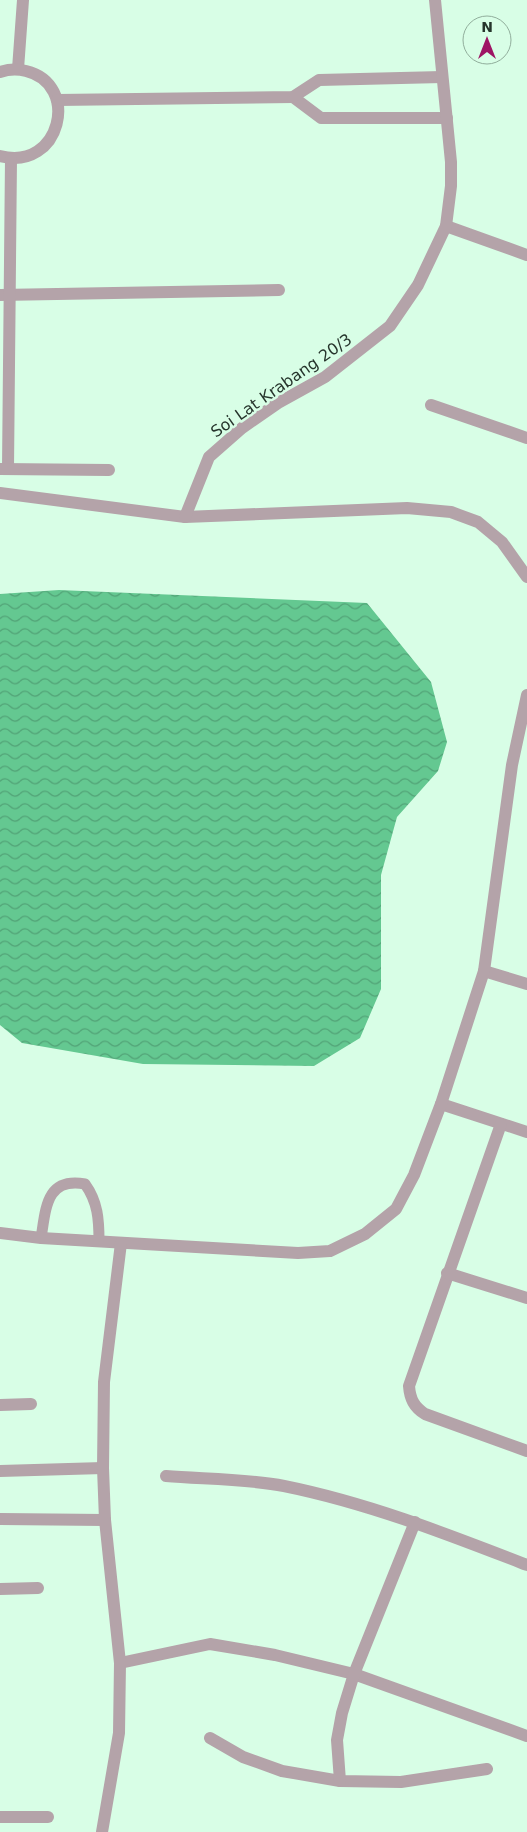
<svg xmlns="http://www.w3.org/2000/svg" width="527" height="1832" font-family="'DejaVu Sans',sans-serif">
<defs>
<pattern id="water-waves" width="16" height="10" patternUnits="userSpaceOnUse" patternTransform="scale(1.25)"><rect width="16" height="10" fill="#64c891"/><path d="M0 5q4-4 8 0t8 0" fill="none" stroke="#52a377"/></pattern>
</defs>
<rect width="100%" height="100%" fill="#d8fee6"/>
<polygon fill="url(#water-waves)" points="59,590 367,603 431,682 447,742 438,771 397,817 381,875 381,989 360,1038 314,1066 143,1064 22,1043 0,1025 0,594"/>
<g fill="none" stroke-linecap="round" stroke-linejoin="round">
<path stroke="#b4a3a9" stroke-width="11" d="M41 1238C46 1208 46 1177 85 1184 98 1202 99 1220 99 1241"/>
<g stroke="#b4a3a9" stroke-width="12">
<polyline points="18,69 23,0"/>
<path d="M0 72C9 69 18 69 26 71 81 84 61 172 0 156"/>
<polyline points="293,97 321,118 447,118"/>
<polyline points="57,100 293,97 319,80 442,77"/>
<polyline points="446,226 527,255"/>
<polyline points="0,295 279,290"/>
<polyline points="431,405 527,438"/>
<polyline points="8,468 11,159"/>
<polyline points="0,469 109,470"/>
<polyline points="0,493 185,517 407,508 451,512 478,522 502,542 527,577"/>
<polyline points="185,517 209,457 242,428 278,403 325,377 390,326 418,285 446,226 451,186 451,162 435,0"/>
<polyline points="484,971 527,984"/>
<polyline points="441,1104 527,1132"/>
<path d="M501 1124 409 1386C410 1399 414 1407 425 1414L527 1451"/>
<polyline points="0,1233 41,1238 298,1253 330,1251 365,1234 396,1209 414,1175 441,1104 484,971 512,765 527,695"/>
<polyline points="447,1273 527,1298"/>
<polyline points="0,1405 31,1404"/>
<polyline points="0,1471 103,1468"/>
<path d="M166 1476C203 1479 249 1479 284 1486 368 1503 447 1534 527 1565"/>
<polyline points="0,1519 105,1520"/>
<polyline points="0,1589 38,1588"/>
<polyline points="120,1663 210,1644 275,1655 354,1674 527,1736"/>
<polyline points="210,1738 243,1757 282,1771 340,1781 401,1782 487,1769"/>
<polyline points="340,1781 337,1740 342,1713 354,1674 415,1522"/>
<polyline points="0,1817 48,1817"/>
<polyline points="102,1832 119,1733 120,1663 105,1520 103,1468 104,1382 121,1243"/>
</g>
</g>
<g text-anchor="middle" stroke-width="5" stroke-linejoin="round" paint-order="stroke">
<g font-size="16" fill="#26352c" stroke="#d8fee6">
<text transform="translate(281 385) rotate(-35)" y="6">Soi Lat Krabang 20/3</text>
</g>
</g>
<g transform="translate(487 40)"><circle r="24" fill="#d8fee6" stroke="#91ae9c"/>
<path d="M0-4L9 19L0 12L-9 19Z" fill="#9e1564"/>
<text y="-8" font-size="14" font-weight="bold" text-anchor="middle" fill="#26352c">N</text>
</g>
</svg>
